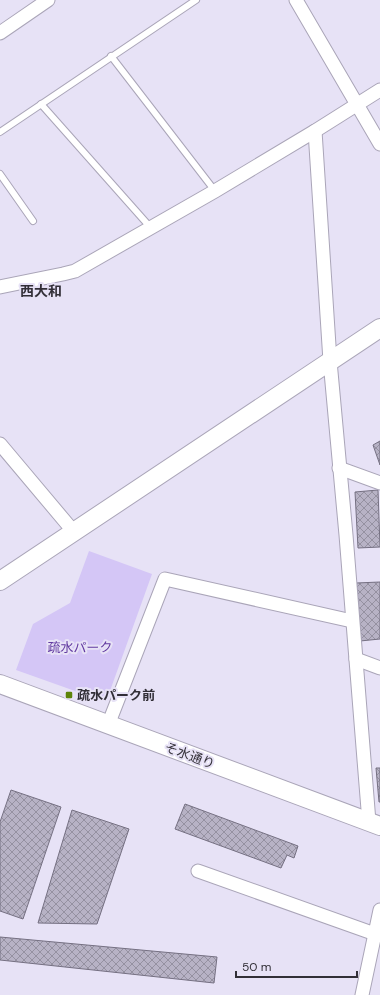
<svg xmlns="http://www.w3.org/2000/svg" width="380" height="995" font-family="'DM Sans','Noto Sans JP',sans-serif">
<defs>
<pattern id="building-cross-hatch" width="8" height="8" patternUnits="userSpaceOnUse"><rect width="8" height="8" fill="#b7b2c5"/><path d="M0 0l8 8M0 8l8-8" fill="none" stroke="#9591a1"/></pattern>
</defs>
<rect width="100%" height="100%" fill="#e7e2f6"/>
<polygon fill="#d4c6f6" points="89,551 152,574 106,702 16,670 33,624 70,603"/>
<g fill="url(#building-cross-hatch)" stroke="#757082">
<polygon points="380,441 380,465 373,445"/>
<polygon points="378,490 380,547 358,548 355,492"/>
<polygon points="380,582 380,639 360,641 356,583"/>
<polygon points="376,768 380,768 380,802 379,802"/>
<polygon points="11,790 61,807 23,919 0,911 0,822"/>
<polygon points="185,804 298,846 294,858 287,855 281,868 175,829"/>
<polygon points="72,810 129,829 97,924 38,923"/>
<polygon points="0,937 217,957 214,983 0,960"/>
</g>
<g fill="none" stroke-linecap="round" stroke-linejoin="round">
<defs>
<g id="lane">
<polyline points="111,56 215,191"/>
<polyline points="41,104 151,228"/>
<polyline points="0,132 196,0"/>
<polyline points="0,174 33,221"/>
</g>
<g id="street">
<polyline points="296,0 380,144"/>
<polyline points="0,33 48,0"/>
<polyline points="315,131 330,361 346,535 369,822"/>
<polyline points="0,287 63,274 75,271 215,191 315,131 380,90"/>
<polyline points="0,444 74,532"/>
<polyline points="339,468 380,483"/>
<polyline points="356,659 380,668"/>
<polyline points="108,725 165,579 352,621"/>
<polyline points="198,871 375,934"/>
<polyline points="362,995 380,910"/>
</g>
<g id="secondary">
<polyline points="0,581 380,328"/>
<polyline points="0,684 380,826"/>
</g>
</defs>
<use href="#lane" stroke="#aaa5b8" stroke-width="8"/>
<use href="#street" stroke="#aaa5b8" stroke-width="15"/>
<use href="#secondary" stroke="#aaa5b8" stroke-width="20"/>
<use href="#lane" stroke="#fff" stroke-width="6"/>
<use href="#street" stroke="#fff" stroke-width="13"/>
<use href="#secondary" stroke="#fff" stroke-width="18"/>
</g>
<rect fill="#5d840a" stroke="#e7e2f6" stroke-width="1.5" x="65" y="691" width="8" height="8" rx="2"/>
<g text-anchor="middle" stroke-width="4" stroke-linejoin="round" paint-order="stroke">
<g font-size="13" fill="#623aa0" stroke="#e7e2f6">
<text x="80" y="652">疏水パーク</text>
</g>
<g font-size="13" font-weight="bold" fill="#322f37" stroke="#e7e2f6" text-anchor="start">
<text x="77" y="700">疏水パーク前</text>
</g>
<g font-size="13" fill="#322f37" stroke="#e7e2f6">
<text transform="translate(190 755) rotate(20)" y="5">そ水通り</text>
</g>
<g font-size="14" font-weight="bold" fill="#322f37" stroke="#e7e2f6">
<text x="41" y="296">西大和</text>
</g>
</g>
<path d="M236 971v6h121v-6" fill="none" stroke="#322f37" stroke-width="2"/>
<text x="242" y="971" font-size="12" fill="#322f37" stroke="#e7e2f6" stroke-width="3" paint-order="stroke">50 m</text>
</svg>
